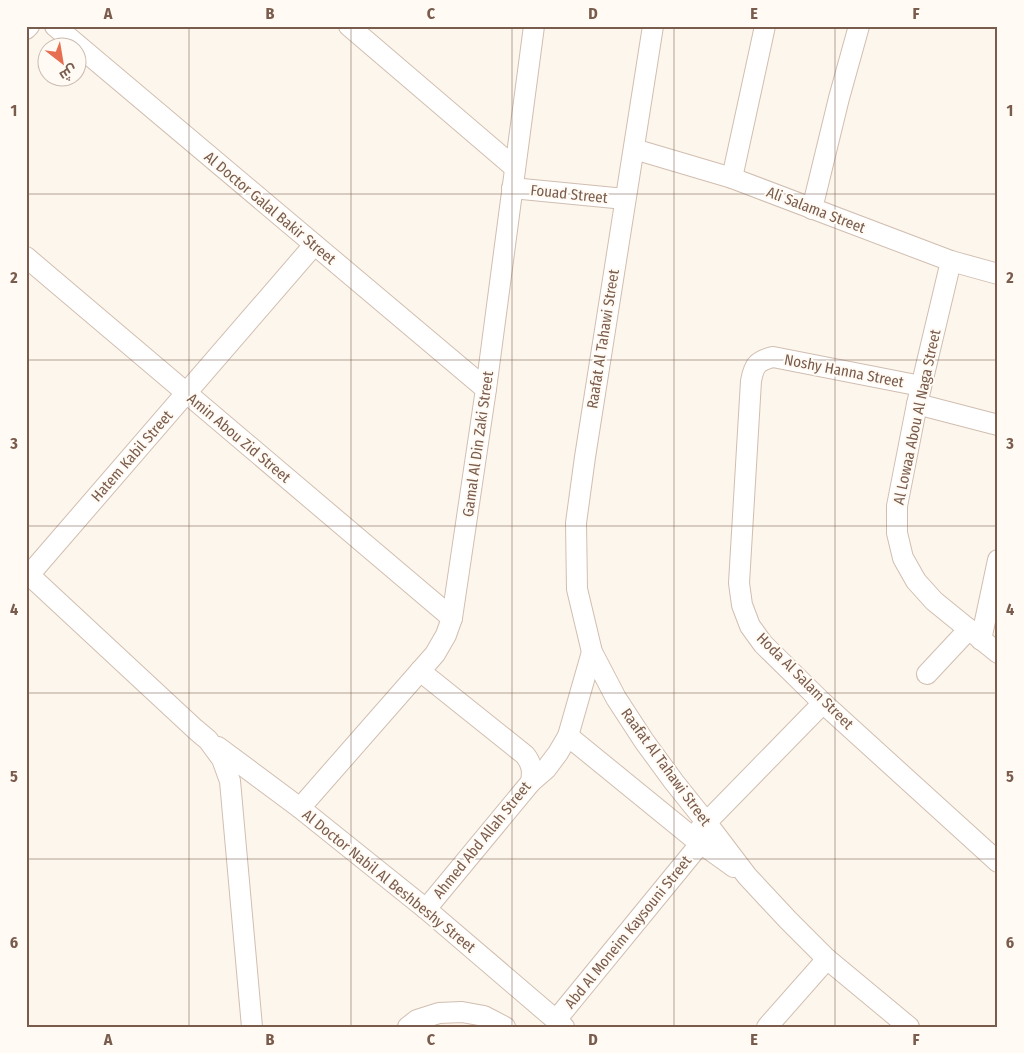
<svg xmlns="http://www.w3.org/2000/svg" width="1024" height="1053" font-family="'Fira Sans Condensed',Cairo,sans-serif">
<rect width="100%" height="100%" fill="#fdf6ec"/>
<g fill="none" stroke-linecap="round" stroke-linejoin="round">
<defs>
<g id="minor">
<polyline points="55,26 486,389"/>
<polyline points="349,26 515,168"/>
<polyline points="653,26 585,457 576,523 577,589 592,652 616,698 644,741 674,782 706,822 747,876 788,920 827,959 909,1027"/>
<polyline points="26,29 29,26"/>
<polyline points="634,149 732,178 951,261 998,274"/>
<polyline points="732,178 765,26"/>
<polyline points="512,188 625,199"/>
<polyline points="812,209 839,98 859,26"/>
<polyline points="26,257 452,618"/>
<polyline points="951,261 917,404 897,506 897,533 903,558 916,581 934,601 998,653"/>
<path d="M921 386 773 357C757 361 754 365 751 381L739 583 742 605 750 626 763 644 823 703 998 862"/>
<polyline points="917,404 998,425"/>
<polyline points="26,572 195,729 208,740 222,759 230,781 252,1027"/>
<polyline points="29,575 314,245"/>
<polyline points="981,640 998,560"/>
<path d="M420 671 525 755C532 764 533 771 531 782L426 909"/>
<polyline points="927,674 969,629"/>
<polyline points="568,736 692,837 734,867"/>
<polyline points="218,747 300,808 426,909 564,1027"/>
<polyline points="531,782 546,769 558,753 568,736 592,652"/>
<polyline points="300,808 435,654 446,635 452,618 486,389 534,26"/>
<polyline points="699,830 823,703"/>
<polyline points="556,1020 700,844"/>
<polyline points="408,1027 417,1020 439,1013 462,1012 484,1016 505,1027"/>
<polyline points="767,1027 827,959"/>
</g>
</defs>
<use href="#minor" stroke="#d1beb0" stroke-width="22"/>
<use href="#minor" stroke="#fff" stroke-width="20"/>
</g>
<path fill="none" stroke="#7a5c4d" stroke-width="1" stroke-opacity="0.55" d="M189 26V1027M351 26V1027M512 26V1027M674 26V1027M835 26V1027M26 194H998M26 360H998M26 526H998M26 693H998M26 859H998"/>
<g text-anchor="middle" stroke-width="4" stroke-linejoin="round" paint-order="stroke">
<g font-size="15" fill="#7a5c4d" stroke="#fffaf3">
<text transform="translate(569 194) rotate(6)" y="5">Fouad Street</text>
<text transform="translate(270 208) rotate(40)" y="5">Al Doctor Galal Bakir Street</text>
<text transform="translate(816 210) rotate(21)" y="5">Ali Salama Street</text>
<text transform="translate(603 339) rotate(-81)" y="5">Raafat Al Tahawi Street</text>
<text transform="translate(844 371) rotate(11)" y="5">Noshy Hanna Street</text>
<text transform="translate(917 417) rotate(-78)" y="5">Al Lowaa Abou Al Naga Street</text>
<text transform="translate(239 438) rotate(40)" y="5">Amin Abou Zid Street</text>
<text transform="translate(478 444) rotate(-82)" y="5">Gamal Al Din Zaki Street</text>
<text transform="translate(132 456) rotate(-49)" y="5">Hatem Kabil Street</text>
<text transform="translate(805 681) rotate(45)" y="5">Hoda Al Salam Street</text>
<text transform="translate(666 767) rotate(54)" y="5">Raafat Al Tahawi Street</text>
<text transform="translate(482 840) rotate(-51)" y="5">Ahmed Abd Allah Street</text>
<text transform="translate(389 881) rotate(39)" y="5">Al Doctor Nabil Al Beshbeshy Street</text>
<text transform="translate(628 932) rotate(-51)" y="5">Abd Al Moneim Kaysouni Street</text>
</g>
</g>
<rect width="1024" height="1053" fill="none" stroke="#fffaf3" stroke-width="55"/>
<g transform="translate(62 62) rotate(149)"><circle r="24" fill="#fffaf3" stroke="#cabbb1"/>
<path d="M0-4L9 19L0 12L-9 19Z" fill="#e76f51"/>
<text y="-8" font-size="14" font-weight="bold" text-anchor="middle" fill="#7a5c4d">ش</text>
</g>
<rect x="28" y="28" width="968" height="998" fill="none" stroke="#7a5c4d" stroke-width="2"/>
<g font-size="16" text-anchor="middle" font-weight="bold" fill="#7a5c4d">
<text x="108" y="19">A</text>
<text x="270" y="19">B</text>
<text x="431" y="19">C</text>
<text x="593" y="19">D</text>
<text x="754" y="19">E</text>
<text x="916" y="19">F</text>
<text x="14" y="116">1</text>
<text x="1010" y="116">1</text>
<text x="14" y="283">2</text>
<text x="1010" y="283">2</text>
<text x="14" y="449">3</text>
<text x="1010" y="449">3</text>
<text x="14" y="615">4</text>
<text x="1010" y="615">4</text>
<text x="14" y="782">5</text>
<text x="1010" y="782">5</text>
<text x="14" y="948">6</text>
<text x="1010" y="948">6</text>
<text x="108" y="1045">A</text>
<text x="270" y="1045">B</text>
<text x="431" y="1045">C</text>
<text x="593" y="1045">D</text>
<text x="754" y="1045">E</text>
<text x="916" y="1045">F</text>
</g>
</svg>
